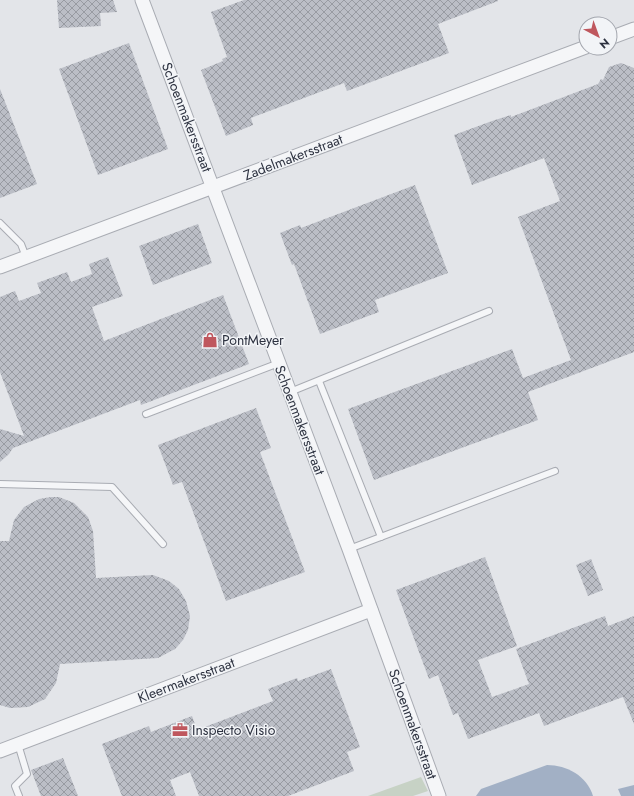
<svg xmlns="http://www.w3.org/2000/svg" width="634" height="796" font-family="Jost,sans-serif">
<defs>
<pattern id="building-cross-hatch" width="8" height="8" patternUnits="userSpaceOnUse"><rect width="8" height="8" fill="#bbbec6"/><path d="M0 0l8 8M0 8l8-8" fill="none" stroke="#989ba2"/></pattern>
</defs>
<rect width="100%" height="100%" fill="#e3e5e9"/>
<polygon fill="#c7d2c5" points="421,777 428,791 413,796 368,796"/>
<g fill="#a2b0c5">
<path d="M547 765C567 765 587 776 593 796H476L481 789Z"/>
<polygon points="634,785 634,796 621,796 618,789"/>
</g>
<g fill="url(#building-cross-hatch)">
<polygon points="57,0 113,0 117,12 100,13 101,26 59,28"/>
<polygon points="244,0 498,0 498,1 438,24 449,53 347,91 344,83 251,118 253,125 226,136 201,70 223,61 222,59 227,57 211,12"/>
<polygon points="129,43 168,149 98,175 59,69"/>
<polygon points="621,63 634,68 634,352 528,392 538,420 374,480 348,409 512,349 523,378 571,360 518,217 560,201 544,158 472,185 454,135 492,121 511,115 511,117 598,84 601,79 603,80 609,67"/>
<polygon points="0,89 37,184 0,198"/>
<polygon points="415,185 448,273 375,300 379,312 320,334 294,264 292,265 280,233 300,225 301,228"/>
<polygon points="198,224 212,263 153,285 139,246"/>
<polygon points="108,257 123,296 92,307 104,341 223,295 249,364 141,405 140,400 13,448 9,454 0,462 0,429 24,436 0,372 0,297 15,291 19,301 41,293 37,283 67,272 71,282 92,274 89,264"/>
<polygon points="256,408 271,448 260,452 305,572 226,601 182,482 173,485 158,445"/>
<polygon points="51,497 59,497 74,503 88,517 93,531 96,578 153,575 169,581 179,589 186,601 190,616 188,630 183,640 175,649 158,658 60,664 56,683 45,699 28,707 10,708 0,705 0,541 9,541 14,520 24,507 39,499"/>
<polygon points="485,557 517,646 478,660 492,697 529,684 516,649 605,616 608,626 634,616 634,724 623,697 544,726 539,713 468,739 458,713 453,715 438,675 429,679 396,590"/>
<polygon points="591,559 603,590 588,596 576,565"/>
<polygon points="331,669 360,747 347,752 354,771 288,796 199,796 190,772 170,780 176,796 122,796 102,744 149,726 151,732 192,716 197,730 273,701 268,689 297,678 298,681"/>
<polygon points="63,758 78,796 41,796 31,770"/>
</g>
<g fill="none" stroke-linecap="round" stroke-linejoin="round">
<defs>
<g id="service">
<polyline points="0,223 21,244 26,257"/>
<polyline points="319,381 381,537"/>
<polyline points="290,392 489,311"/>
<polyline points="146,414 279,363"/>
<polyline points="0,484 112,487 163,544"/>
<polyline points="349,549 555,471"/>
<polyline points="18,744 27,774 15,786 19,796"/>
</g>
<g id="minor">
<polyline points="142,0 349,549 439,796"/>
<polyline points="610,38 634,29"/>
<polyline points="0,267 586,47"/>
<polyline points="0,751 371,610"/>
</g>
</defs>
<use href="#service" stroke="#a9acb3" stroke-width="8"/>
<use href="#minor" stroke="#a9acb3" stroke-width="15"/>
<use href="#service" stroke="#f5f6f8" stroke-width="6"/>
<use href="#minor" stroke="#f5f6f8" stroke-width="13"/>
</g>
<defs>
<symbol id="shop-bare" viewBox="-9 -9 18 18"><path d="M-5-2.5h2.3a2.7 3.5 0 0 1 5.4 0H5L5.5 6h-11ZM-1.5-2.5h3a1.5 2.3 0 0 0-3 0Z" fill="#bf575e" stroke="#f2f4f7" stroke-width="2.5" paint-order="stroke"/></symbol>
<symbol id="office-bare" viewBox="-9 -9 18 18"><path d="M-6-3h4V-5.5h4V-3h4V5H-6ZM-1-4.5V-3h2v-1.5ZM-6 0V1H6V0Z" fill="#bf575e" stroke="#f2f4f7" stroke-width="2.5" paint-order="stroke"/></symbol>
</defs>
<g fill-rule="evenodd">
<use href="#shop-bare" x="199" y="329" width="22" height="22"/>
<use href="#office-bare" x="169" y="719" width="22" height="22"/>
</g>
<g text-anchor="middle" stroke-width="3" stroke-linejoin="round" paint-order="stroke">
<g font-size="14" fill="#2d3240" stroke="#f2f4f7">
<text transform="translate(187 117) rotate(69)" y="5">Schoenmakersstraat</text>
<text transform="translate(293 157) rotate(-21)" y="5">Zadelmakersstraat</text>
<text transform="translate(300 420) rotate(69)" y="5">Schoenmakersstraat</text>
<text transform="translate(186 680) rotate(-21)" y="5">Kleermakersstraat</text>
<text transform="translate(413 724) rotate(70)" y="5">Schoenmakersstraat</text>
</g>
<g font-size="14" fill="#2d3240" stroke="#f2f4f7" text-anchor="start">
<text x="222" y="345">PontMeyer</text>
<text x="192" y="735">Inspecto Visio</text>
</g>
</g>
<g transform="translate(598 36) rotate(139)"><circle r="19" fill="#f2f4f7" stroke="#a3a6ae"/>
<path d="M0-3L7 15L0 10L-7 15Z" fill="#bf575e"/>
<text y="-6" font-size="11" font-weight="bold" text-anchor="middle" fill="#2d3240">N</text>
</g>
</svg>
